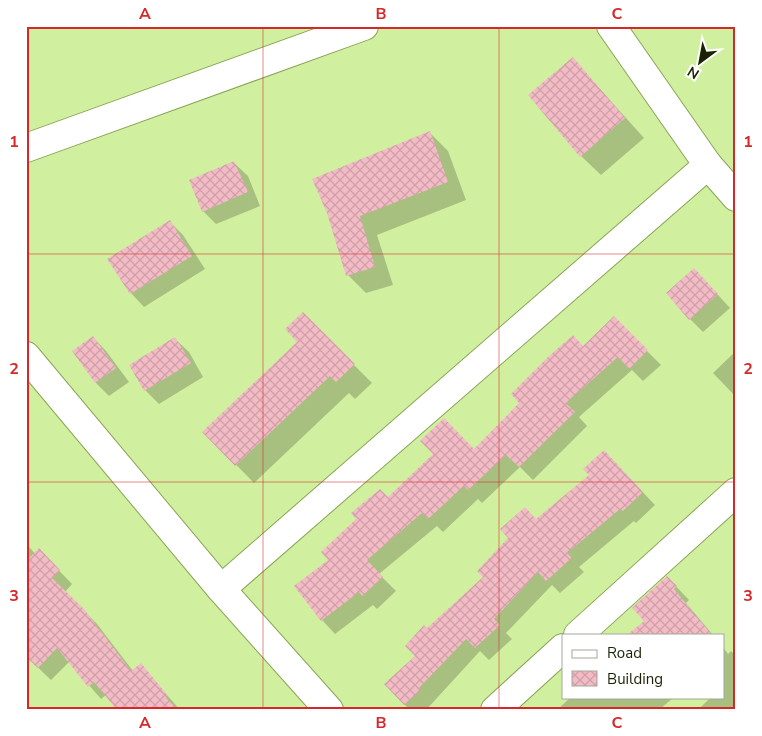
<svg xmlns="http://www.w3.org/2000/svg" width="762" height="736" font-family="'Nunito Sans',sans-serif">
<defs>
<pattern id="building-cross-hatch" width="8" height="8" patternUnits="userSpaceOnUse" patternTransform="scale(1.25)"><rect width="8" height="8" fill="#f2bbc5"/><path d="M0 0l8 8M0 8l8-8" fill="none" stroke="#cfa0a8"/></pattern>
</defs>
<rect width="100%" height="100%" fill="#d1f09f"/>
<g fill="#0003">
<polygon points="573,59 644,138 601,175 581,156"/>
<polygon points="430,133 448,151 466,200 377,235 393,285 366,293 348,275 328,213"/>
<polygon points="234,163 248,176 260,206 216,224 203,211"/>
<polygon points="170,222 183,235 205,269 144,307 131,293"/>
<polygon points="707,283 730,308 703,332 690,319"/>
<polygon points="303,314 372,383 355,399 349,393 254,483 204,432 299,342"/>
<polygon points="614,318 661,365 643,381 632,370 579,417 587,426 533,480 520,467 482,503 478,499 443,532 437,526 379,574 396,591 377,609 373,605 335,634 322,620 329,560 388,498 474,451"/>
<polygon points="93,337 106,351 129,382 109,396 96,383 73,351"/>
<polygon points="175,339 189,352 203,377 159,404 145,390 131,366"/>
<polygon points="736,351 736,397 713,373"/>
<polygon points="616,464 655,505 636,523 634,521 579,567 584,572 560,593 552,585 506,633 512,639 489,660 480,651 426,710 410,710 404,704 417,656 427,630 484,577 536,521"/>
<polygon points="26,543 35,554 39,550 72,584 65,592 97,624 133,671 141,665 180,710 119,710 106,695 101,699 69,662 51,680 26,656"/>
<polygon points="667,577 689,600 686,603 713,635 629,635 646,621"/>
<polygon points="723,647 728,654 731,651 736,656 736,710 698,710 711,697 723,697"/>
<polygon points="571,697 674,697 659,710 557,710"/>
</g>
<g fill="url(#building-cross-hatch)">
<polygon points="573,57 625,118 580,157 528,95"/>
<polygon points="430,131 448,182 360,216 375,267 346,276 327,213 312,179"/>
<polygon points="234,161 248,192 202,212 189,180"/>
<polygon points="170,220 192,256 130,294 107,259"/>
<polygon points="694,268 718,294 689,320 666,293"/>
<polygon points="303,312 355,364 336,382 330,376 235,466 202,432 297,342 285,329"/>
<polygon points="614,316 648,350 629,369 618,357 566,403 575,412 519,467 506,455 468,490 464,486 428,519 422,513 367,560 383,577 362,596 359,592 321,621 294,586 328,560 321,552 356,519 351,513 380,489 388,497 433,454 420,441 444,418 474,449 519,403 511,394 548,357 573,335 583,346"/>
<polygon points="93,336 116,368 95,383 72,351"/>
<polygon points="175,337 191,363 144,391 129,365"/>
<polygon points="604,450 643,492 623,511 620,509 567,553 572,558 546,581 538,572 494,619 500,625 475,648 466,639 419,688 421,690 404,705 384,684 415,656 405,646 424,625 427,628 483,577 477,571 508,538 500,529 525,507 536,519 589,475 583,469"/>
<polygon points="39,548 60,570 52,578 84,609 131,671 141,663 168,696 166,698 178,710 117,710 94,682 88,687 57,648 38,668 26,657 26,561"/>
<polygon points="667,576 677,586 674,589 712,635 627,635 644,621 632,608"/>
</g>
<g fill="none" stroke-linecap="round" stroke-linejoin="round">
<defs>
<g id="minor">
<polyline points="611,26 708,165 736,197"/>
<polyline points="26,148 364,26"/>
<polyline points="26,356 221,589 329,710"/>
<polyline points="221,589 708,165"/>
<polyline points="578,635 736,492"/>
<polyline points="495,710 563,648"/>
</g>
</defs>
<use href="#minor" stroke="#89a557" stroke-width="30"/>
<use href="#minor" stroke="#fff" stroke-width="28"/>
</g>
<path fill="none" stroke="#d62828" stroke-width="1" stroke-opacity="0.55" d="M263 26V710M499 26V710M26 254H736M26 482H736"/>
<rect width="762" height="736" fill="none" stroke="#ffffff" stroke-width="55"/>
<rect x="562" y="634" width="162" height="65" fill="#ffffff" stroke="#a3a79a"/>
<rect x="572" y="650" width="25" height="8" fill="#ffffff" stroke="#a3a79a"/>
<text x="607" y="658" font-size="15" fill="#192303">Road</text>
<rect x="572" y="671" width="25" height="15" fill="url(#building-cross-hatch)" stroke="#a3a79a"/>
<text x="607" y="684" font-size="15" fill="#192303">Building</text>
<g transform="translate(700 62) rotate(212)" stroke="#ffffff" stroke-width="4" paint-order="stroke">
<path d="M0-4L9 19L0 12L-9 19Z" fill="#192303"/>
<text y="-8" font-size="14" font-weight="bold" text-anchor="middle" fill="#192303">N</text>
</g>
<rect x="28" y="28" width="706" height="680" fill="none" stroke="#d62828" stroke-width="2"/>
<g font-size="16" text-anchor="middle" font-weight="bold" fill="#d62828">
<text x="145" y="19">A</text>
<text x="381" y="19">B</text>
<text x="617" y="19">C</text>
<text x="14" y="147">1</text>
<text x="748" y="147">1</text>
<text x="14" y="374">2</text>
<text x="748" y="374">2</text>
<text x="14" y="601">3</text>
<text x="748" y="601">3</text>
<text x="145" y="728">A</text>
<text x="381" y="728">B</text>
<text x="617" y="728">C</text>
</g>
</svg>
